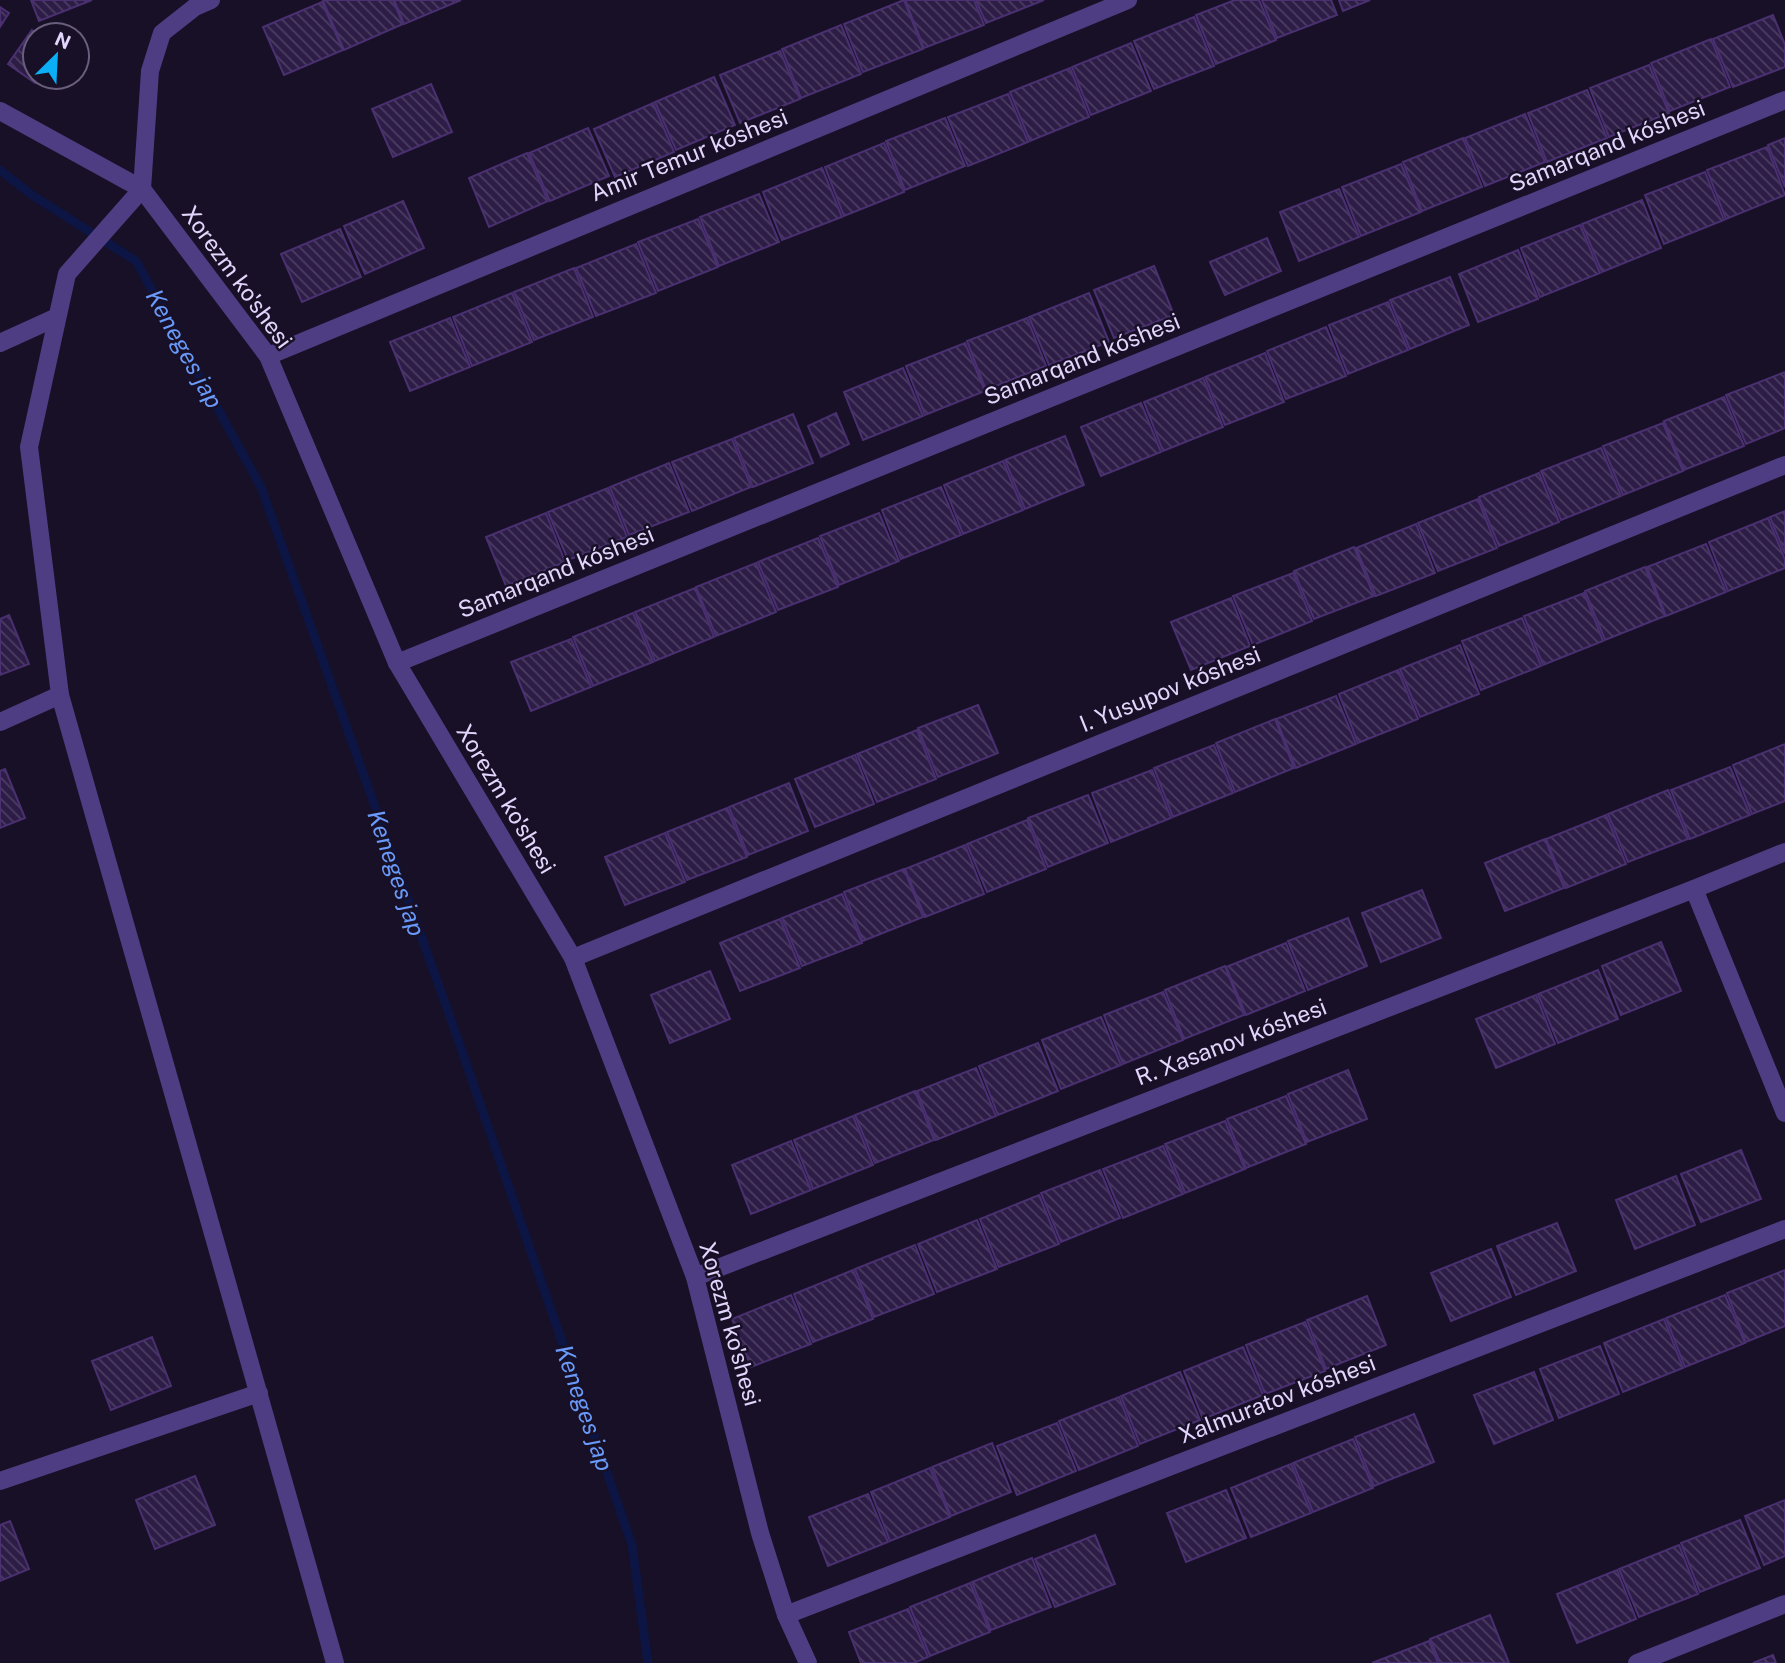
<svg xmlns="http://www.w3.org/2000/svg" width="1785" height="1663" font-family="'Public Sans',sans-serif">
<defs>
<pattern id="building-back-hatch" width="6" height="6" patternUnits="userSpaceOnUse" patternTransform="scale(1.75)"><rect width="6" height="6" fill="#2d1d46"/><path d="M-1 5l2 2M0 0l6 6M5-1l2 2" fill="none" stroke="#4b3d62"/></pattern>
</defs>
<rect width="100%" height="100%" fill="#181026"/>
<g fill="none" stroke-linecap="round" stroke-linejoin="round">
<polyline stroke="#0c1543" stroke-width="9" points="0,170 32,195 136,261 261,487 454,1028 632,1545 648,1663"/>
</g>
<g fill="url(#building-back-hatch)" stroke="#4a3071" stroke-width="2">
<polygon points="31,0 92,0 39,21"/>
<polygon points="326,0 393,0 403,24 344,50 323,1"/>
<polygon points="394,0 461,0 404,24"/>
<polygon points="904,0 923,49 863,72 844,24"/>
<polygon points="905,0 974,0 984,25 924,48"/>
<polygon points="976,0 1044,0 986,23"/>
<polygon points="1235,0 1259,0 1276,40 1216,64 1196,15"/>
<polygon points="1262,0 1331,0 1337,15 1277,38"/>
<polygon points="1339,0 1370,0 1343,11"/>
<polygon points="322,2 343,50 284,75 263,27"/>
<polygon points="0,7 9,13 0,27"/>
<polygon points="1773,15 1785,45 1785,67 1733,87 1713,39"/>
<polygon points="1194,17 1214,66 1154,89 1134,41"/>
<polygon points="841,25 861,74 801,98 782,49"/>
<polygon points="32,30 39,35 35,35 35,77 40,77 35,83 8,64"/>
<polygon points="1711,39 1730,87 1670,111 1651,63"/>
<polygon points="1131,43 1151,91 1091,115 1072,67"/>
<polygon points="780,51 800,99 740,123 720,75"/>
<polygon points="1649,65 1669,113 1609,137 1590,88"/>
<polygon points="1070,68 1089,117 1030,141 1010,92"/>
<polygon points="714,77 735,125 676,150 655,102"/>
<polygon points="431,84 452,132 393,157 372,109"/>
<polygon points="1587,90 1607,138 1547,162 1528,113"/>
<polygon points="1008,94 1028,142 968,166 948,117"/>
<polygon points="653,103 674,152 615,177 594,129"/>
<polygon points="1525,114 1545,162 1485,186 1465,138"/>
<polygon points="945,118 965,166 905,190 886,141"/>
<polygon points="588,128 609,176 550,201 529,153"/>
<polygon points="1463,138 1482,187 1422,211 1403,162"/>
<polygon points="1785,138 1785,187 1768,145"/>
<polygon points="884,143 904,192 844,216 825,167"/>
<polygon points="1767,147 1785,195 1726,219 1707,170"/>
<polygon points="527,153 548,201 489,227 469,178"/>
<polygon points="1401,164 1421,212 1361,236 1342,187"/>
<polygon points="822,168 842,217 782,240 763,192"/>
<polygon points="1705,172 1724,220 1664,244 1645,195"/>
<polygon points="1339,189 1359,237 1299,261 1280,212"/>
<polygon points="759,194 779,242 719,266 700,217"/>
<polygon points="1642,200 1661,248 1602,272 1582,224"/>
<polygon points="403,201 424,248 365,274 344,226"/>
<polygon points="698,219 718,267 658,291 638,242"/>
<polygon points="1580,225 1600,273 1540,297 1521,248"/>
<polygon points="340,229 361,277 302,302 281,254"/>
<polygon points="1267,238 1281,271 1225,295 1210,262"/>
<polygon points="636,244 656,293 596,316 576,268"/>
<polygon points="1518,250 1538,299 1478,322 1459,274"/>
<polygon points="1154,266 1174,315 1114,338 1094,290"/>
<polygon points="574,268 593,317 534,340 514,292"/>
<polygon points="1450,277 1469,325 1410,349 1390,300"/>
<polygon points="512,293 532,342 472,366 453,317"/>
<polygon points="1089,293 1109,342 1049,365 1029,317"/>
<polygon points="1388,302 1408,350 1348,374 1329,325"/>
<polygon points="450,318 470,367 410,391 390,342"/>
<polygon points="1027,318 1046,366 986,390 967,341"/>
<polygon points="1326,327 1346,376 1286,399 1267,351"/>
<polygon points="965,343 985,391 925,415 906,366"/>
<polygon points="1265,353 1284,402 1225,425 1205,377"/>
<polygon points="903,368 923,416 863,440 844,392"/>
<polygon points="1785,372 1785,428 1746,444 1726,395"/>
<polygon points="1203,378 1223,427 1163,451 1144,402"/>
<polygon points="1724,397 1744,446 1684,470 1664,421"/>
<polygon points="1141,403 1161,452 1101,476 1081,427"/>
<polygon points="836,413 849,444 821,457 808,426"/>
<polygon points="793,414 813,463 753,487 734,438"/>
<polygon points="1663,423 1683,471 1623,495 1603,446"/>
<polygon points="1065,436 1084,485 1025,509 1005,460"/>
<polygon points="732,439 751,487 692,511 672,462"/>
<polygon points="1601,448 1621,496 1561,520 1541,471"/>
<polygon points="1003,461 1023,510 963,534 944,485"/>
<polygon points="669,463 689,512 629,535 610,487"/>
<polygon points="1539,473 1559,522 1499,546 1479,497"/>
<polygon points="941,487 961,535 901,559 882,510"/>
<polygon points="608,488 627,537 568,560 548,512"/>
<polygon points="1478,499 1497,548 1438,571 1418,523"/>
<polygon points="1785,511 1785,554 1770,517"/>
<polygon points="546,513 565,562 506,586 486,537"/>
<polygon points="879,513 899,561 839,585 820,536"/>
<polygon points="1768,518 1785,560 1785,568 1728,591 1709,542"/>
<polygon points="1416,524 1435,573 1376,596 1356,548"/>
<polygon points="818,538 838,587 778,610 758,562"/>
<polygon points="1706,544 1726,592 1666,616 1647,567"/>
<polygon points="1354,547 1374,596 1314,619 1294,571"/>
<polygon points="756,563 776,612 716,636 696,587"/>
<polygon points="1645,567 1665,616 1605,640 1585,591"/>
<polygon points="1293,573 1312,621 1253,645 1233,596"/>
<polygon points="695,588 714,637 655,661 635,612"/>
<polygon points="1584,593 1603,641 1543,665 1524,616"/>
<polygon points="1231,598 1250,646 1191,670 1171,622"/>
<polygon points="633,613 653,662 593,686 573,637"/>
<polygon points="9,615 29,664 0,675 0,619"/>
<polygon points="1522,618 1541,666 1481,690 1462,641"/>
<polygon points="571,639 591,687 531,711 511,662"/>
<polygon points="1460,645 1479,694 1420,717 1400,669"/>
<polygon points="1398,670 1418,719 1358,743 1339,694"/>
<polygon points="1336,696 1356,744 1296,768 1276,719"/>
<polygon points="978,705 998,753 938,777 918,728"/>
<polygon points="1275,719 1294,768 1235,792 1216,743"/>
<polygon points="917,730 936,779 877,802 857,754"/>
<polygon points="1785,744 1785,801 1752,814 1733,765"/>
<polygon points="1214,745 1233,793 1173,817 1154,768"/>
<polygon points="855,755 874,804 815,827 795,779"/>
<polygon points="1730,767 1750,815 1690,839 1671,790"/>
<polygon points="5,769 25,818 0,828 0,771"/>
<polygon points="1152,770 1171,818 1111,842 1092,793"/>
<polygon points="789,783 808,831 748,855 729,807"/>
<polygon points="1668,790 1688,839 1628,862 1608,814"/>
<polygon points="1088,795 1108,843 1048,867 1028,818"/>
<polygon points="727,808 747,857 687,880 667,832"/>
<polygon points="1606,815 1626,864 1566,888 1546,839"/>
<polygon points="1027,820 1046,869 987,892 967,844"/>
<polygon points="665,833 685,882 625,905 605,857"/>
<polygon points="1545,839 1564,888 1505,911 1485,863"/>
<polygon points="965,845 984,894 925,917 905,869"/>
<polygon points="904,869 923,917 863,941 844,892"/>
<polygon points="1422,890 1441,938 1381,962 1362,913"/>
<polygon points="842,894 862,943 802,966 782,918"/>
<polygon points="1348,918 1367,966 1308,990 1288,941"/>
<polygon points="780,919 800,968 740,991 720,943"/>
<polygon points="1661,942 1681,991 1621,1015 1602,966"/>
<polygon points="1286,943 1305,991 1246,1015 1226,967"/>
<polygon points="1225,966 1244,1015 1184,1039 1165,990"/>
<polygon points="1598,970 1618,1019 1558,1043 1538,994"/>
<polygon points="710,971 730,1019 670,1043 651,995"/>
<polygon points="1163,992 1183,1040 1123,1064 1104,1015"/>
<polygon points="1536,995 1555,1044 1496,1068 1476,1019"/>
<polygon points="1101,1017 1121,1065 1061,1089 1042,1040"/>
<polygon points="1038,1043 1058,1091 998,1115 979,1066"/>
<polygon points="976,1068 996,1116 936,1140 917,1091"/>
<polygon points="1348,1070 1367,1119 1307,1142 1288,1094"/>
<polygon points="915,1091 934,1140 875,1163 855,1115"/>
<polygon points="1286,1096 1306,1144 1246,1168 1227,1119"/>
<polygon points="853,1116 873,1165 813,1189 794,1140"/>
<polygon points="1225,1121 1245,1169 1185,1193 1165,1144"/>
<polygon points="791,1141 811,1190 751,1214 732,1165"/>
<polygon points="1163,1146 1183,1194 1123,1218 1103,1169"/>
<polygon points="1741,1150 1761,1199 1701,1222 1681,1174"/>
<polygon points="1100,1170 1120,1218 1061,1242 1041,1193"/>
<polygon points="1676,1176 1695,1225 1635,1249 1616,1200"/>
<polygon points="1039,1195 1059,1244 999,1267 980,1219"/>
<polygon points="977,1220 997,1269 937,1292 918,1244"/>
<polygon points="1557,1223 1576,1271 1516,1295 1497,1246"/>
<polygon points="915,1245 934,1294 874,1317 855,1269"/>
<polygon points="1491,1249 1511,1297 1451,1321 1431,1273"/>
<polygon points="853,1270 873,1319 813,1342 794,1294"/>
<polygon points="1785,1270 1785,1326 1746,1342 1727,1293"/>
<polygon points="791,1295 811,1344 751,1367 732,1319"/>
<polygon points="1725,1295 1745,1343 1685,1367 1666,1318"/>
<polygon points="1367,1296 1386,1345 1326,1369 1307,1320"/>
<polygon points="1664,1319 1683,1368 1623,1392 1604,1343"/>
<polygon points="1305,1322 1325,1371 1265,1394 1246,1345"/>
<polygon points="152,1337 171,1386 111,1410 92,1361"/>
<polygon points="1600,1346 1619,1394 1559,1418 1540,1369"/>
<polygon points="1243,1347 1263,1395 1203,1419 1184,1371"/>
<polygon points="1180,1372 1200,1420 1140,1444 1121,1396"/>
<polygon points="1534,1372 1553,1420 1494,1444 1474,1395"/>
<polygon points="1119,1397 1138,1446 1079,1470 1059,1421"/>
<polygon points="1414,1414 1434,1462 1374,1486 1355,1437"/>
<polygon points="1057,1423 1076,1471 1017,1495 997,1446"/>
<polygon points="1353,1439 1373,1488 1313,1512 1293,1463"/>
<polygon points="992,1443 1011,1492 951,1516 932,1467"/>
<polygon points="1291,1464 1311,1513 1251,1537 1231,1488"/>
<polygon points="930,1468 950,1517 890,1541 871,1492"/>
<polygon points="195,1476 215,1525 155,1549 136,1500"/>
<polygon points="1226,1490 1246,1538 1186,1562 1167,1513"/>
<polygon points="868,1494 888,1542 828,1566 809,1517"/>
<polygon points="1785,1500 1785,1556 1764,1565 1745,1516"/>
<polygon points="1740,1520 1760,1568 1700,1592 1681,1543"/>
<polygon points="10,1521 29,1569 0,1581 0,1525"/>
<polygon points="1095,1535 1115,1584 1055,1607 1035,1559"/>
<polygon points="1679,1545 1698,1594 1639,1617 1619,1569"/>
<polygon points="1032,1558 1051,1607 991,1630 972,1582"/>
<polygon points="1617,1570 1636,1619 1577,1643 1557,1594"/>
<polygon points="970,1583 990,1632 930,1656 910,1607"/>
<polygon points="908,1609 928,1657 914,1663 861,1663 849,1632"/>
<polygon points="1490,1615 1509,1663 1440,1663 1430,1639"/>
<polygon points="1429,1641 1438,1663 1372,1663"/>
<polygon points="1773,1655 1776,1663 1753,1663"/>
</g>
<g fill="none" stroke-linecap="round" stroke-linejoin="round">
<g stroke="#4e3d83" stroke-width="18">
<polyline points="211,0 195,7 162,33 150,71 142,189 268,356 397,663 573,958 695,1277 760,1533 786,1615 808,1663"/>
<polyline points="0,111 142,189 67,274 29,447 60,695 335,1663"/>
<polyline points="0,343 57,317"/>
<polyline points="268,356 1128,0"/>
<polyline points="397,663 1785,100"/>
<polyline points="0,722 60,695"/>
<polyline points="1694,889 1785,1113"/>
<polyline points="573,958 1785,465"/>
<polyline points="695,1277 1694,889 1785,852"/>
<polyline points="0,1481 259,1393"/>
<polyline points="786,1615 1785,1229"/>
<polyline points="1637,1663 1785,1604"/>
</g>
</g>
<g text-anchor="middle" stroke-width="5" stroke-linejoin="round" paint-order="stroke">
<g font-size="23" fill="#e3d6fd" stroke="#181026">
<text transform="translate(1607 146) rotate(-22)" y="8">Samarqand kóshesi</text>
<text transform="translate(689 155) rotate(-22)" y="8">Amir Temur kóshesi</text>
<text transform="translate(237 277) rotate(54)" y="8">Xorezm ko'shesi</text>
<text transform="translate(1082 359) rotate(-22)" y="8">Samarqand kóshesi</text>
<text transform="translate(556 572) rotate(-22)" y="8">Samarqand kóshesi</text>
<text transform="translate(1170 689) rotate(-22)" y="8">I. Yusupov kóshesi</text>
<text transform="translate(506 799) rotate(59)" y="8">Xorezm ko'shesi</text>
<text transform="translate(1231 1042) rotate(-21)" y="8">R. Xasanov kóshesi</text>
<text transform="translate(730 1324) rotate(74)" y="8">Xorezm ko'shesi</text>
<text transform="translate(1277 1399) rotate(-21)" y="8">Xalmuratov kóshesi</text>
</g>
<g font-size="24" font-style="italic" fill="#6999f9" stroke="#181026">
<text transform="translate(184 349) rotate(61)" y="8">Keneges jap</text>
<text transform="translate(396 873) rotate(71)" y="8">Keneges jap</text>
<text transform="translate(584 1408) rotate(71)" y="8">Keneges jap</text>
</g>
</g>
<g transform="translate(56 56) rotate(24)"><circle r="33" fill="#181026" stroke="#695f7c" stroke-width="2"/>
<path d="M0-5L12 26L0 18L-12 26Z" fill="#0aaff6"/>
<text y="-10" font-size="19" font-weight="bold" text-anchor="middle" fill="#e3d6fd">N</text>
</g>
</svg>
